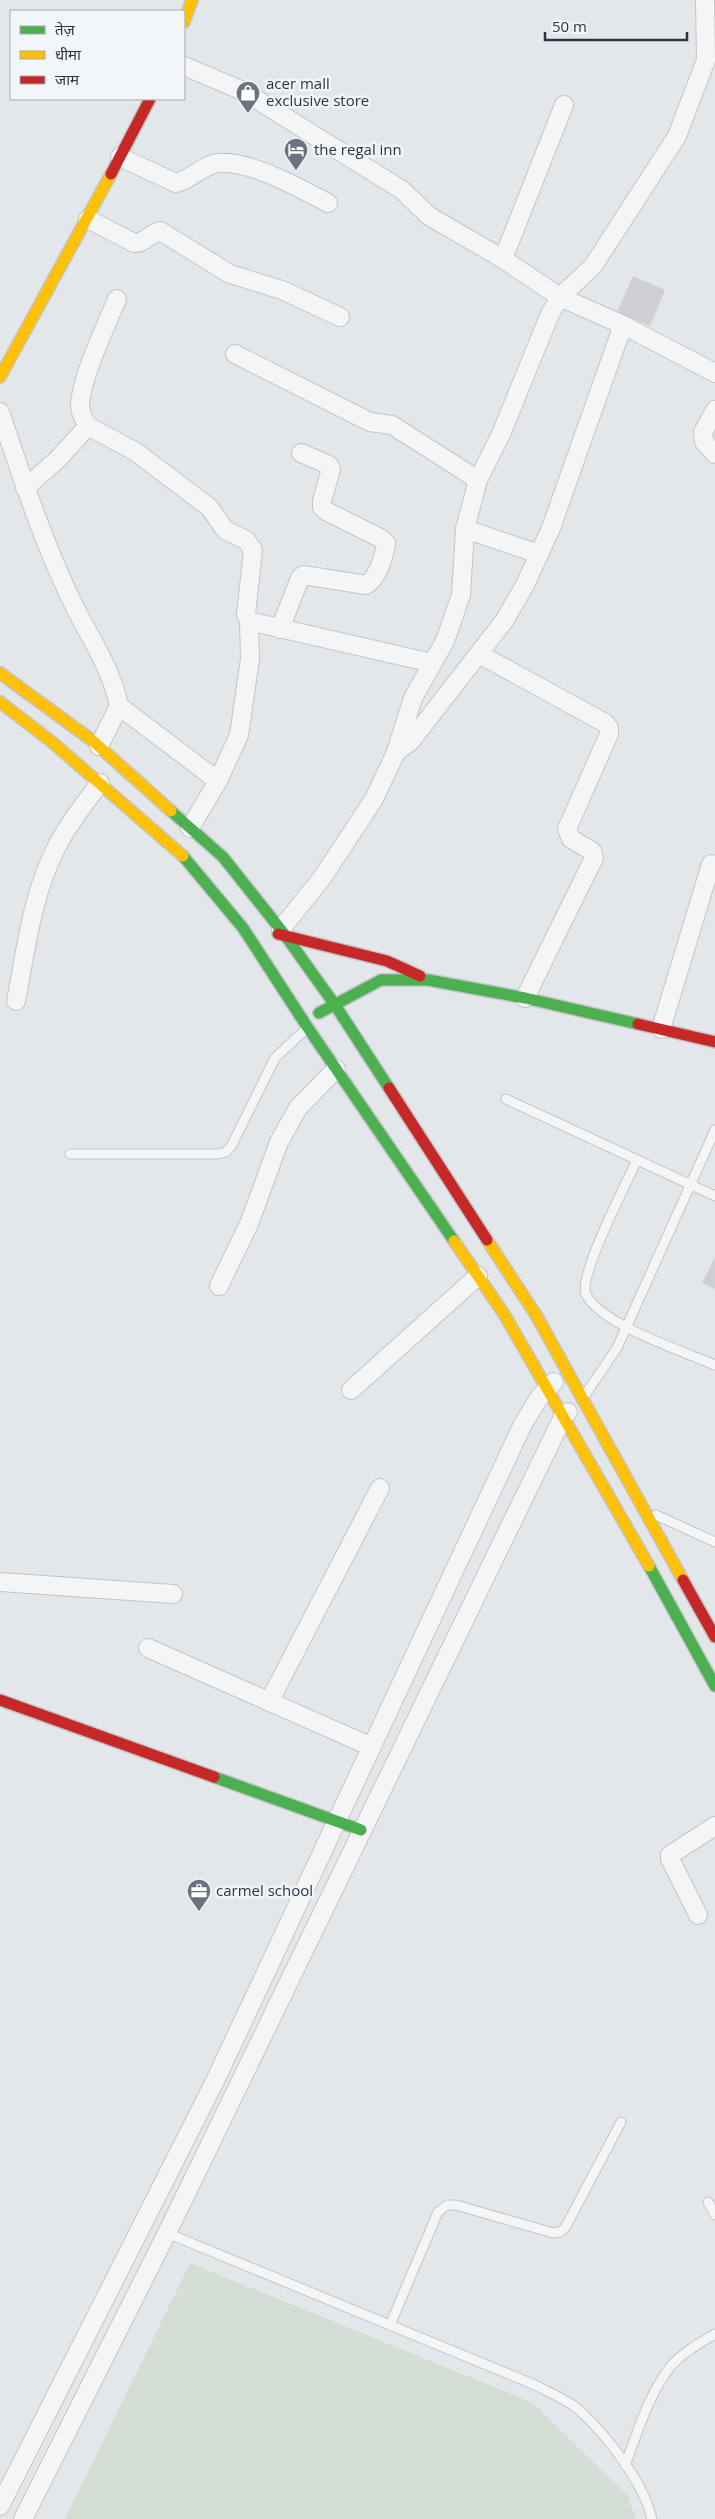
<svg xmlns="http://www.w3.org/2000/svg" width="715" height="2519" font-family="'Open Sans','Noto Sans Devanagari',sans-serif">
<rect width="100%" height="100%" fill="#e4e7ea"/>
<polygon fill="#d5ded5" points="190,2263 533,2403 628,2496 636,2519 65,2519"/>
<g fill="#cdcfd2">
<polygon points="633,276 665,290 650,326 617,312"/>
<polygon points="715,1257 715,1289 702,1283"/>
</g>
<g fill="none" stroke-linecap="round" stroke-linejoin="round">
<defs>
<g id="lane">
<polyline points="506,1099 715,1196"/>
<polyline points="70,1154 218,1154 226,1152 232,1145 275,1058 305,1030"/>
<path d="M637 1160C627 1182 578 1276 586 1294 599 1324 685 1352 715 1365"/>
<polyline points="585,1395 617,1348 715,1130"/>
<polyline points="656,1515 715,1542"/>
<polyline points="708,2202 715,2215"/>
<path d="M167 2233 535 2385C548 2392 566 2399 578 2409 606 2434 644 2483 652 2519"/>
<polyline points="390,2325 438,2212 447,2205 456,2205 553,2233 560,2232 565,2228 621,2122"/>
<path d="M625 2465C638 2432 648 2395 671 2366 682 2353 700 2343 715 2334"/>
</g>
<g id="street">
<polyline points="184,66 243,91 402,190 429,216 503,259 560,297 623,325 715,373"/>
<path d="M120 157 176 183C191 180 202 165 218 163 250 160 299 188 328 203"/>
<path d="M88 219 134 243C144 244 150 233 160 231L230 274 282 290 340 317"/>
<polyline points="503,259 564,105"/>
<polyline points="235,354 360,417 370,422 392,425 478,480"/>
<polyline points="715,410 703,432 704,442 715,454"/>
<path d="M0 412C21 474 41 536 69 595 86 633 111 665 119 706L99 746"/>
<path d="M88 426C84 420 80 413 80 405 81 378 106 326 117 299"/>
<polyline points="25,488 57,460 88,426 136,452 210,508 225,530 246,540 253,550 246,614 249,621 250,659 239,735 218,781 190,828"/>
<polyline points="465,529 539,554"/>
<polyline points="249,621 432,663"/>
<path d="M280 629 300 578 303 575 366 585C377 579 385 555 386 543L382 539 326 511 322 507V501L331 469 329 465 301 453"/>
<polyline points="479,654 605,723 609,728 609,734 567,829 571,839 592,851 594,858 525,998"/>
<polyline points="119,706 218,781"/>
<polyline points="396,752 410,742 504,621 525,585 551,528 623,325"/>
<polyline points="281,929 322,878 374,799 396,752 413,698 445,641 461,595 465,529 478,480 501,434 550,314 560,297 593,266 677,136 706,60 705,0"/>
<path d="M16 1001C26 949 32 894 57 846 68 824 85 803 100 783"/>
<polyline points="661,1029 711,864"/>
<polyline points="219,1286 249,1224 279,1142 298,1108 336,1069"/>
<polyline points="351,1390 478,1276"/>
<polyline points="0,1582 173,1594"/>
<polyline points="148,1648 372,1747"/>
<polyline points="269,1702 380,1488"/>
<polyline points="698,1915 670,1859 670,1855 715,1826"/>
<polyline points="0,2506 214,2083 523,1424 539,1398 554,1382"/>
<polyline points="23,2519 167,2233 563,1417 568,1412"/>
</g>
<g id="fast">
<polyline points="171,811 223,857 285,935 335,1005 389,1088"/>
<polyline points="183,856 243,928 308,1028 454,1241"/>
<polyline points="319,1013 381,980 428,980 525,998 638,1024"/>
<polyline points="649,1566 715,1686"/>
<polyline points="214,1777 361,1830"/>
</g>
<g id="slow">
<polyline points="184,22 192,0"/>
<polyline points="0,377 111,174"/>
<polyline points="0,673 93,741 171,811"/>
<polyline points="0,702 52,742 183,856"/>
<polyline points="487,1240 536,1315 683,1580"/>
<polyline points="454,1241 504,1314 649,1566"/>
</g>
<g id="jam">
<polyline points="111,174 150,99"/>
<polyline points="278,934 387,961 420,976"/>
<polyline points="638,1024 715,1042"/>
<polyline points="389,1088 487,1240"/>
<polyline points="683,1580 715,1637"/>
<polyline points="0,1700 214,1777"/>
</g>
</defs>
<use href="#lane" stroke="#c2c5c8" stroke-width="11"/>
<use href="#street" stroke="#c2c5c8" stroke-width="20"/>
<use href="#fast" stroke="#c2c5c8" stroke-width="14"/>
<use href="#slow" stroke="#c2c5c8" stroke-width="14"/>
<use href="#jam" stroke="#c2c5c8" stroke-width="14"/>
<use href="#lane" stroke="#f4f5f7" stroke-width="9"/>
<use href="#street" stroke="#f4f5f7" stroke-width="18"/>
<use href="#fast" stroke="#4caf50" stroke-width="11"/>
<use href="#slow" stroke="#ffc107" stroke-width="11"/>
<use href="#jam" stroke="#c62828" stroke-width="11"/>
</g>
<defs>
<symbol id="shop-pin" viewBox="-11 -11 22 30"><path d="M0 17L-7.5 6A9.5 9.5 0 1 1 7.5 6Z" fill="#6a737f" stroke="#f3f6f9"/><path d="M-5-2.5h2.3a2.7 3.5 0 0 1 5.4 0H5L5.5 6h-11ZM-1.5-2.5h3a1.5 2.3 0 0 0-3 0Z" fill="#fff"/></symbol>
<symbol id="hotel-pin" viewBox="-11 -11 22 30"><path d="M0 17L-7.5 6A9.5 9.5 0 1 1 7.5 6Z" fill="#6a737f" stroke="#f3f6f9"/><path d="M-6-4.5h1.5V1H6V5H4.5V3h-9V5H-6ZM-4 0a1.8 1.8 0 1 1 3.6 0ZM.5 0V-2.5h3Q6-2.5 6 0Z" fill="#fff"/></symbol>
<symbol id="office-pin" viewBox="-11 -11 22 30"><path d="M0 17L-7.5 6A9.5 9.5 0 1 1 7.5 6Z" fill="#6a737f" stroke="#f3f6f9"/><path d="M-6-3h4V-5.5h4V-3h4V5H-6ZM-1-4.5V-3h2v-1.5ZM-6 0V1H6V0Z" fill="#fff"/></symbol>
</defs>
<g fill-rule="evenodd">
<use href="#shop-pin" x="234" y="79" width="28" height="38"/>
<use href="#hotel-pin" x="282" y="136" width="28" height="38"/>
<use href="#office-pin" x="185" y="1877" width="28" height="38"/>
</g>
<g text-anchor="middle" stroke-width="5" stroke-linejoin="round" paint-order="stroke">
<g font-size="15" fill="#283546" stroke="#f3f6f9" text-anchor="start">
<text x="266" y="89">acer mall<tspan x="266" dy="17">exclusive store</tspan></text>
<text x="314" y="155">the regal inn</text>
<text x="216" y="1896">carmel school</text>
</g>
</g>
<rect x="10" y="10" width="175" height="90" fill="#f3f6f9" stroke="#a2a9b1"/>
<rect x="20" y="26" width="25" height="8" fill="#4caf50" stroke="#a2a9b1"/>
<text x="55" y="35" font-size="15" fill="#283546">तेज़</text>
<rect x="20" y="51" width="25" height="8" fill="#ffc107" stroke="#a2a9b1"/>
<text x="55" y="60" font-size="15" fill="#283546">धीमा</text>
<rect x="20" y="76" width="25" height="8" fill="#c62828" stroke="#a2a9b1"/>
<text x="55" y="85" font-size="15" fill="#283546">जाम</text>
<path d="M545 32v8h142v-8" fill="none" stroke="#283546" stroke-width="2.5"/>
<text x="552" y="32" font-size="15" fill="#283546" stroke="#f3f6f9" stroke-width="4" paint-order="stroke">50 m</text>
</svg>
